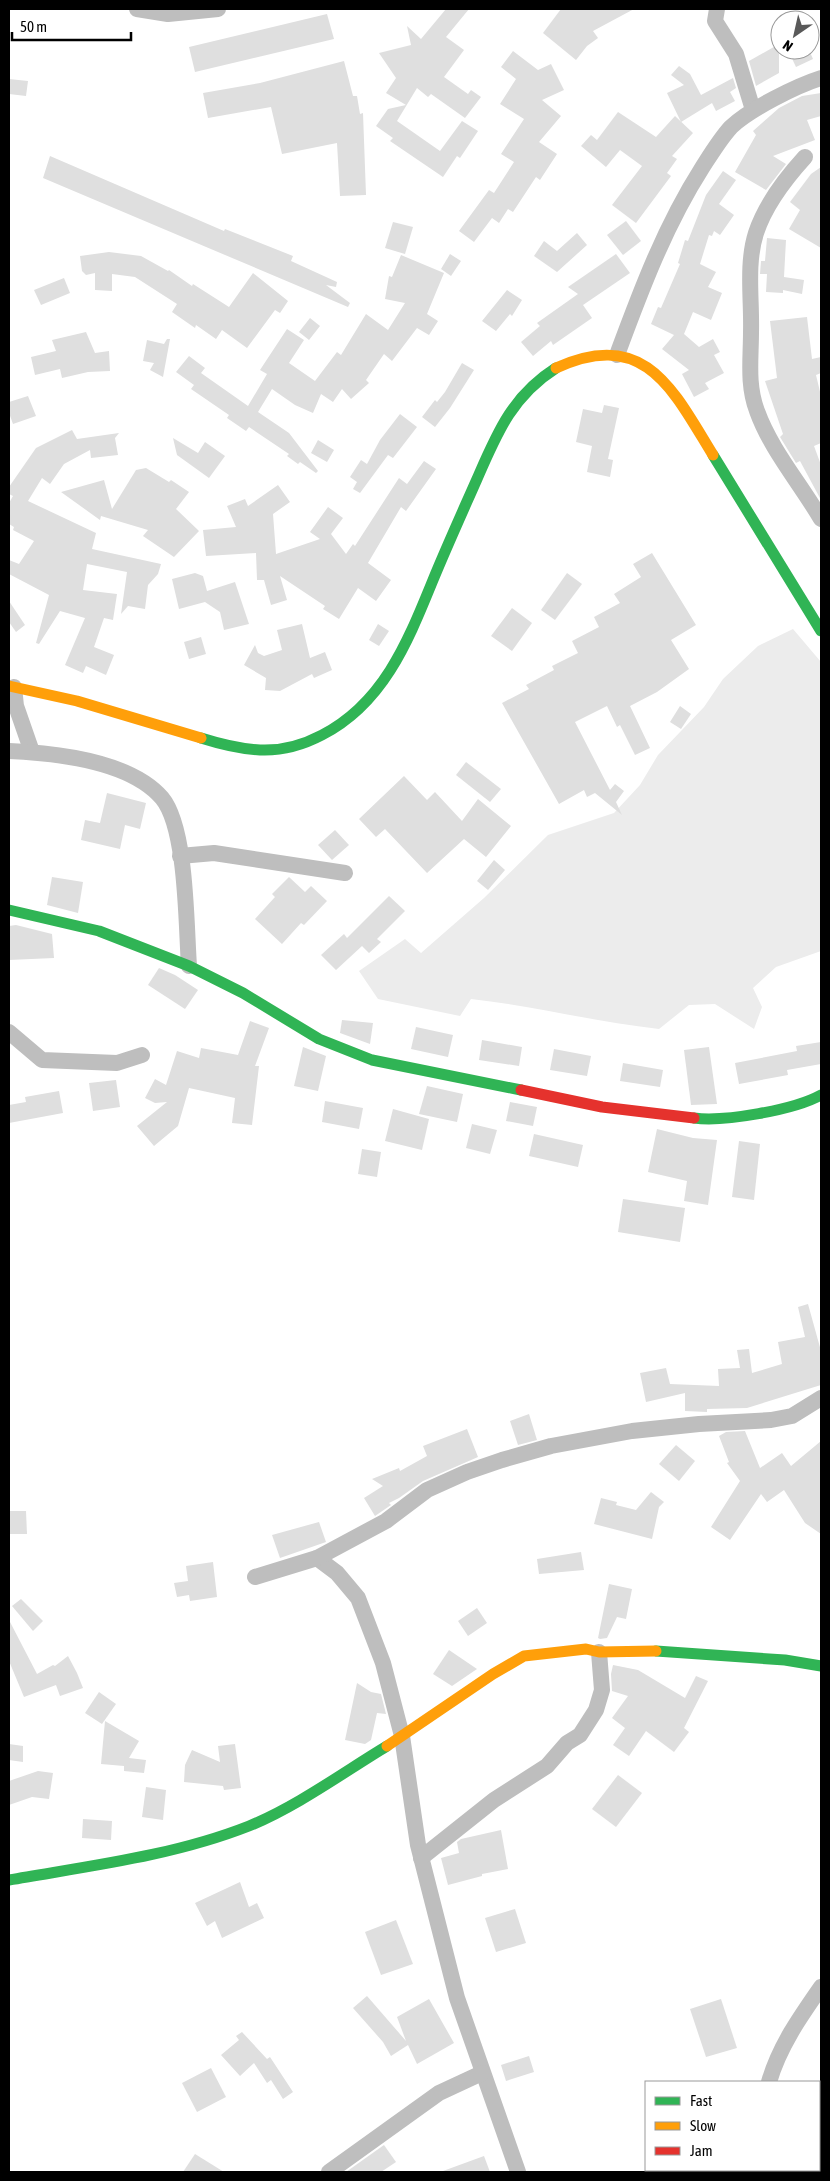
<svg xmlns="http://www.w3.org/2000/svg" width="830" height="2181" font-family="'Asap Condensed',sans-serif">
<rect width="100%" height="100%" fill="#fff"/>
<path fill="#ececec" d="M793 629 821 662V951L776 967 753 988 762 1007 754 1029 715 1004 689 1005 659 1029C596 1022 534 1006 471 999L460 1016 378 999 359 971 405 939 421 953 484 898 548 835 614 813 640 785 658 755 704 707 723 679 758 646Z"/>
<g fill="#dfdfdf">
<polygon points="446,9 469,9 446,37 464,50 444,77 468,94 471,90 481,97 465,118 431,94 428,97 417,88 397,121 440,151 462,121 478,131 460,158 457,156 443,177 390,141 393,138 376,126 388,109 406,105 386,93 396,78 379,53 411,45 407,26 421,39"/>
<polygon points="561,9 634,9 593,31 598,38 587,46 576,60 543,33"/>
<polygon points="327,14 334,39 195,72 189,47"/>
<polygon points="779,44 779,73 756,86 749,61"/>
<polygon points="788,50 809,50 813,59 796,67"/>
<polygon points="513,51 538,70 551,64 564,90 542,100 561,116 539,142 557,154 540,180 536,177 513,212 508,209 499,223 492,218 474,242 459,231 489,190 494,193 514,162 501,154 524,119 500,104 516,79 501,67"/>
<polygon points="344,61 353,96 357,96 360,114 363,113 366,195 340,196 337,143 282,154 271,107 208,118 203,93 260,83"/>
<polygon points="679,66 690,74 701,95 733,78 736,88 730,92 735,101 716,111 712,103 681,122 667,93 684,85 671,75"/>
<polygon points="9,79 28,81 26,96 9,94"/>
<polygon points="821,93 821,116 807,120 815,140 773,156 786,164 766,190 735,172 756,135 753,131 779,108 802,96"/>
<polygon points="618,112 656,137 675,116 693,133 672,156 677,159 667,173 671,176 636,223 612,205 642,166 620,150 606,167 581,146 591,135 597,140"/>
<polygon points="50,156 224,231 225,229 293,256 291,261 337,282 336,287 326,285 350,303 348,307 43,178"/>
<polygon points="821,167 821,248 789,229 800,210 790,202 811,174"/>
<polygon points="723,171 736,180 719,204 734,215 720,235 714,231 712,236 709,235 700,264 716,272 708,287 722,293 711,320 693,312 684,334 699,347 713,339 720,352 714,355 724,373 705,383 709,389 694,397 682,374 689,370 662,349 674,335 651,324 658,307 661,308 680,264 678,263 685,240 688,241 706,195"/>
<polygon points="626,221 641,241 623,255 607,235"/>
<polygon points="393,222 413,227 405,254 385,248"/>
<polygon points="577,233 587,245 557,272 534,256 544,241 557,251"/>
<polygon points="767,238 786,240 784,277 804,280 802,294 783,290 783,293 766,292 767,274 760,274 761,261 765,261"/>
<polygon points="109,252 141,256 168,271 169,270 192,286 193,284 229,307 253,273 288,301 280,313 275,310 247,348 222,330 216,339 196,325 195,328 172,312 177,304 135,277 112,274 112,291 95,290 95,273 86,275 82,271 80,256"/>
<polygon points="450,254 461,261 451,276 441,269"/>
<polygon points="616,254 630,273 583,305 592,318 553,345 551,341 533,356 521,342 540,326 537,323 578,294 568,287"/>
<polygon points="401,255 444,273 427,314 438,321 429,335 417,328 392,361 384,354 366,380 369,383 351,399 342,389 333,402 321,394 313,413 295,405 272,389 258,412 289,433 318,471 316,473 300,462 298,464 287,456 289,454 249,427 246,431 227,418 229,415 191,389 194,385 176,372 189,356 205,368 201,373 248,406 267,374 260,370 287,329 304,340 289,363 315,381 337,352 341,355 366,314 388,330 405,303 385,299 389,276 392,277"/>
<polygon points="64,278 70,293 41,305 34,290"/>
<polygon points="507,290 522,300 512,316 510,314 496,331 482,321"/>
<polygon points="807,317 812,359 821,357 821,373 816,375 821,396 821,443 814,446 821,465 821,500 800,461 796,463 780,437 783,434 765,381 777,378 770,321"/>
<polygon points="310,318 320,326 309,340 299,332"/>
<polygon points="86,332 95,353 109,351 110,371 88,372 62,378 60,369 35,375 31,357 56,351 52,340"/>
<polygon points="167,339 170,339 163,377 150,370 154,363 143,361 147,340 164,344"/>
<polygon points="462,363 474,370 450,408 435,427 422,417 435,400 437,402 445,392"/>
<polygon points="28,396 36,416 13,424 9,413 9,402"/>
<polygon points="604,405 619,408 608,459 613,460 610,477 587,472 592,446 576,442 583,409 602,413"/>
<polygon points="400,414 417,427 393,458 388,455 360,493 353,489 357,482 350,477 361,460 367,464 380,440"/>
<polygon points="72,430 77,439 119,433 115,438 118,455 91,458 90,450 64,464 50,484 42,478 28,501 96,533 92,549 161,564 158,574 148,585 145,609 128,606 121,614 127,572 87,564 83,590 117,594 113,620 104,618 94,647 114,655 106,675 86,666 83,673 65,665 85,618 60,611 39,644 36,643 49,595 9,574 9,560 19,564 34,541 13,530 14,527 9,524 9,503 13,496 9,494 9,487 36,448"/>
<polygon points="173,438 198,453 205,442 225,456 209,478 177,455"/>
<polygon points="318,440 334,450 327,462 311,453"/>
<polygon points="424,461 436,469 406,511 401,507 368,563 391,580 376,601 358,588 339,619 323,609 325,606 280,576 287,600 271,605 264,580 257,580 256,553 206,556 203,530 236,527 227,506 245,499 248,506 278,485 290,502 273,514 276,554 320,539 310,532 328,507 343,518 331,534 346,554 353,544 355,546 399,478 407,484"/>
<polygon points="146,468 169,482 171,480 189,492 176,509 199,531 174,557 143,536 148,530 101,516 100,520 61,492 104,480 112,509 136,470"/>
<polygon points="652,553 696,625 671,640 689,669 657,692 630,706 650,748 635,755 620,725 617,727 607,706 575,722 610,790 615,784 624,791 616,802 622,815 595,793 587,797 584,790 559,804 502,703 529,689 526,685 554,670 552,666 578,653 572,641 599,627 594,617 620,603 614,594 641,577 633,564"/>
<polygon points="195,573 203,576 207,591 235,582 249,624 224,630 220,612 205,602 179,609 172,579"/>
<polygon points="567,573 582,584 555,620 541,610"/>
<polygon points="9,601 25,625 16,632 9,622"/>
<polygon points="512,608 532,623 512,651 491,636"/>
<polygon points="302,624 310,658 325,652 332,670 314,678 312,674 280,691 265,690 266,678 244,665 255,645 258,653 264,656 282,650 277,630"/>
<polygon points="378,624 389,631 379,646 369,640"/>
<polygon points="201,637 206,654 189,659 184,642"/>
<polygon points="680,706 691,714 681,729 670,722"/>
<polygon points="466,762 501,789 490,802 456,775"/>
<polygon points="404,776 427,800 435,792 462,821 478,799 511,826 486,857 464,839 427,873 385,829 376,837 359,819"/>
<polygon points="107,793 146,803 140,829 125,825 120,849 81,840 85,820 100,823"/>
<polygon points="335,830 349,845 332,860 318,845"/>
<polygon points="494,860 505,870 488,890 477,881"/>
<polygon points="52,877 83,882 78,913 47,905"/>
<polygon points="289,877 305,892 311,886 327,901 304,925 301,923 282,944 255,919 275,897 272,894"/>
<polygon points="389,896 405,911 377,939 381,942 369,953 362,946 336,970 321,955 344,934 347,938"/>
<polygon points="16,925 52,934 54,958 9,960 9,926"/>
<polygon points="159,968 175,975 198,990 185,1009 148,985"/>
<polygon points="342,1020 373,1023 370,1044 340,1033"/>
<polygon points="250,1021 269,1028 255,1066 259,1066 252,1125 232,1123 235,1098 189,1088 178,1126 154,1146 137,1126 167,1102 155,1103 145,1098 155,1079 166,1085 177,1051 199,1058 201,1048 238,1055"/>
<polygon points="416,1027 453,1035 448,1057 411,1049"/>
<polygon points="482,1040 522,1047 519,1066 479,1060"/>
<polygon points="821,1042 821,1064 787,1070 788,1075 739,1084 735,1063 797,1051 796,1046"/>
<polygon points="303,1047 326,1056 318,1091 294,1086"/>
<polygon points="709,1047 717,1104 691,1105 684,1050"/>
<polygon points="554,1049 591,1056 587,1076 550,1070"/>
<polygon points="623,1063 663,1070 660,1087 620,1081"/>
<polygon points="116,1080 120,1107 93,1111 89,1083"/>
<polygon points="427,1086 463,1094 457,1122 419,1114"/>
<polygon points="59,1091 63,1113 9,1123 9,1105 26,1102 25,1097"/>
<polygon points="325,1101 363,1108 359,1129 322,1122"/>
<polygon points="510,1102 537,1107 533,1126 506,1121"/>
<polygon points="393,1109 429,1119 422,1150 385,1141"/>
<polygon points="472,1124 497,1130 490,1154 466,1148"/>
<polygon points="657,1129 693,1138 717,1140 708,1205 684,1201 687,1181 648,1172"/>
<polygon points="534,1134 583,1145 578,1167 529,1156"/>
<polygon points="739,1141 760,1144 754,1200 732,1197"/>
<polygon points="362,1149 381,1152 377,1177 358,1174"/>
<polygon points="623,1199 685,1208 680,1242 618,1232"/>
<polygon points="808,1304 821,1351 821,1385 747,1408 707,1409 707,1412 685,1411 685,1393 646,1402 640,1373 666,1368 670,1384 719,1386 718,1369 740,1368 737,1350 749,1349 752,1373 782,1364 778,1342 805,1337 798,1307"/>
<polygon points="529,1414 537,1440 518,1445 510,1421"/>
<polygon points="467,1429 478,1457 423,1481 399,1498 389,1503 391,1505 375,1516 364,1498 383,1486 372,1479 399,1468 400,1471 427,1456 423,1446"/>
<polygon points="745,1431 760,1468 782,1453 791,1466 821,1441 821,1534 805,1523 784,1490 767,1502 761,1494 730,1540 711,1527 740,1481 727,1463 729,1462 719,1436 726,1432"/>
<polygon points="676,1445 695,1461 679,1481 659,1464"/>
<polygon points="651,1492 664,1502 659,1507 652,1539 594,1524 601,1498 617,1502 616,1505 636,1510"/>
<polygon points="9,1511 26,1511 27,1534 9,1534"/>
<polygon points="319,1522 326,1542 280,1558 272,1535"/>
<polygon points="581,1552 584,1570 539,1574 537,1559"/>
<polygon points="213,1562 217,1597 190,1601 189,1595 177,1597 174,1583 188,1581 186,1566"/>
<polygon points="609,1584 632,1589 626,1619 617,1617 607,1638 600,1639 598,1638"/>
<polygon points="21,1599 43,1621 33,1631 12,1606"/>
<polygon points="477,1608 487,1623 468,1636 458,1621"/>
<polygon points="9,1620 37,1674 53,1665 55,1666 68,1656 77,1673 83,1688 60,1696 56,1685 24,1697 9,1661"/>
<polygon points="449,1650 477,1669 452,1686 433,1674"/>
<polygon points="613,1665 638,1670 685,1698 696,1676 708,1681 684,1728 689,1732 674,1752 646,1731 629,1756 613,1745 625,1728 612,1718 628,1696 612,1691 611,1674"/>
<polygon points="357,1683 371,1692 381,1694 386,1714 377,1713 371,1740 365,1744 345,1740"/>
<polygon points="99,1692 116,1704 102,1724 85,1713"/>
<polygon points="105,1721 139,1741 129,1758 146,1760 144,1773 124,1771 124,1766 101,1764"/>
<polygon points="9,1744 23,1746 23,1762 9,1760"/>
<polygon points="235,1744 241,1788 224,1790 223,1786 184,1782 185,1765 192,1750 220,1762 218,1746"/>
<polygon points="38,1771 53,1773 49,1799 32,1797 9,1805 9,1781"/>
<polygon points="618,1775 642,1793 616,1827 592,1809"/>
<polygon points="146,1787 166,1790 163,1820 142,1817"/>
<polygon points="83,1819 112,1821 111,1840 82,1838"/>
<polygon points="501,1830 508,1869 482,1874 482,1876 448,1885 441,1858 459,1853 457,1842 461,1839"/>
<polygon points="240,1882 249,1907 257,1903 264,1918 222,1938 215,1921 207,1926 195,1903"/>
<polygon points="515,1909 526,1943 496,1952 485,1918"/>
<polygon points="396,1920 413,1964 381,1975 365,1932"/>
<polygon points="367,1996 406,2041 397,2017 429,1999 454,2043 417,2064 408,2045 391,2056 383,2042 353,2008"/>
<polygon points="721,1999 737,2048 706,2057 690,2009"/>
<polygon points="242,2032 267,2059 270,2057 293,2092 283,2099 271,2080 267,2083 254,2063 240,2076 221,2055 239,2040 236,2036"/>
<polygon points="529,2056 534,2072 506,2081 501,2065"/>
<polygon points="211,2068 226,2097 197,2112 182,2083"/>
<polygon points="384,2145 396,2162 381,2172 346,2172"/>
<polygon points="195,2154 224,2172 183,2172"/>
<polygon points="484,2156 490,2172 444,2172 443,2171"/>
</g>
<g fill="none" stroke-linecap="round" stroke-linejoin="round">
<g stroke="#bebebe" stroke-width="16">
<polyline points="137,9 168,14 218,9"/>
<polyline points="717,9 715,21 736,54 753,110"/>
<path d="M805 157C785 179 765 205 756 233 746 264 752 300 751 332 751 359 747 385 757 411 771 450 800 483 821 519"/>
<path d="M617 355C641 290 665 226 702 168 711 154 720 139 731 127 750 109 796 86 821 78"/>
<polyline points="14,687 16,706 32,752"/>
<path d="M9 751C55 753 130 761 162 798 187 828 186 926 189 966"/>
<polyline points="180,856 214,853 345,873"/>
<polyline points="9,1032 42,1060 117,1063 142,1055"/>
<polyline points="317,1558 337,1573 358,1598 383,1663 402,1736 418,1845 457,1998 518,2172"/>
<polyline points="255,1577 317,1558 386,1521 427,1490 467,1472 502,1460 551,1446 632,1431 699,1424 771,1420 792,1416 821,1398"/>
<polyline points="421,1858 494,1800 547,1766 567,1743 580,1735 596,1710 602,1690 599,1652"/>
<path d="M769 2082C779 2047 800 2017 821 1987"/>
<polyline points="790,2170 791,2172"/>
<polyline points="329,2172 439,2093 482,2073"/>
</g>
<g stroke="#30b455" stroke-width="11">
<polyline points="713,455 821,631"/>
<path d="M201 738C220 744 240 749 260 750 282 751 303 745 322 735 384 703 408 641 433 580 447 546 462 513 477 479 497 433 512 396 556 368"/>
<polyline points="9,910 99,931 189,966 243,993 319,1039 372,1060 521,1090"/>
<path d="M694 1118C724 1122 794 1110 821 1095"/>
<polyline points="656,1651 785,1660 821,1666"/>
<path d="M9 1880C89 1866 173 1856 249 1826 296 1807 344 1772 387 1746"/>
</g>
<g stroke="#ff9f0a" stroke-width="11">
<path d="M556 368C645 327 673 390 713 455"/>
<polyline points="9,686 77,701 201,738"/>
<polyline points="387,1746 493,1674 524,1656 586,1649 599,1652 656,1651"/>
</g>
<polyline stroke="#e5322d" stroke-width="11" points="521,1090 602,1107 694,1118"/>
</g>
<rect width="830" height="2181" fill="none" stroke="#000000" stroke-width="20"/>
<rect x="645" y="2081" width="175" height="90" fill="#ffffff" stroke="#999999"/>
<rect x="655" y="2097" width="25" height="8" fill="#30b455" stroke="#999999"/>
<text x="690" y="2106" font-size="15" fill="#000000">Fast</text>
<rect x="655" y="2122" width="25" height="8" fill="#ff9f0a" stroke="#999999"/>
<text x="690" y="2131" font-size="15" fill="#000000">Slow</text>
<rect x="655" y="2147" width="25" height="8" fill="#e5322d" stroke="#999999"/>
<text x="690" y="2156" font-size="15" fill="#000000">Jam</text>
<g transform="translate(795 35) rotate(214)"><circle r="24" fill="#ffffff" stroke="#999999"/>
<path d="M0-4L9 19L0 12L-9 19Z" fill="#595959"/>
<text y="-8" font-size="14" font-weight="bold" text-anchor="middle" fill="#000000">N</text>
</g>
<path d="M12 32v8h119v-8" fill="none" stroke="#000000" stroke-width="2.5"/>
<text x="20" y="32" font-size="15" fill="#000000" stroke="#ffffff" stroke-width="4" paint-order="stroke">50 m</text>
</svg>
